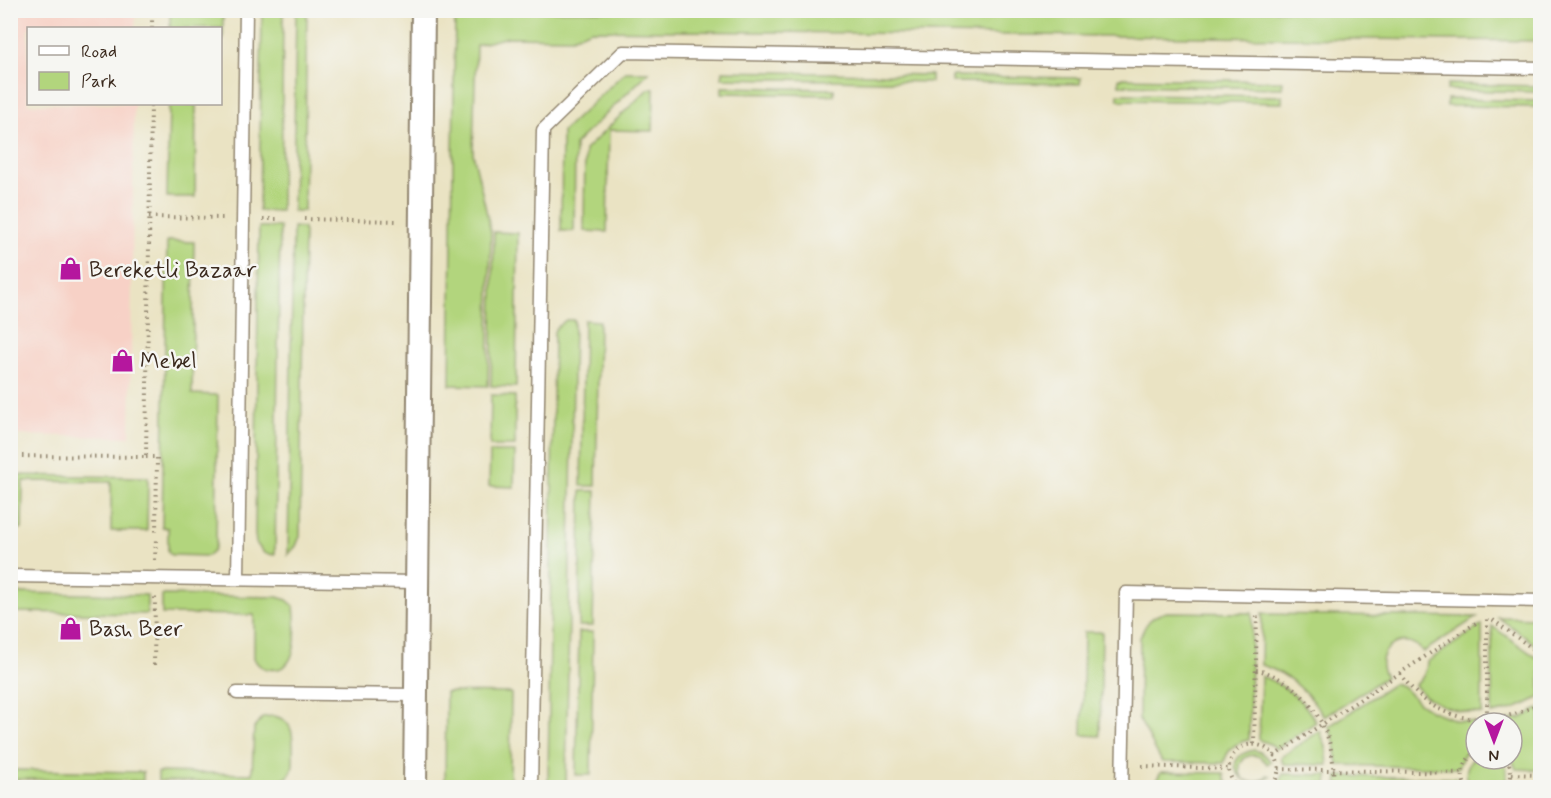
<svg xmlns="http://www.w3.org/2000/svg" width="1551" height="798" font-family="Mynerve,sans-serif">
<rect width="100%" height="100%" fill="#f6f6f2"/>
<filter id="ink" filterUnits="userSpaceOnUse"><feTurbulence type="fractalNoise" baseFrequency=".0167" numOctaves="2"/><feDisplacementMap in="SourceGraphic" scale="12" xChannelSelector="R" yChannelSelector="G"/><feConvolveMatrix kernelMatrix="1 2 1 2 8 2 1 2 1" color-interpolation-filters="sRGB"/></filter>
<filter id="wash" filterUnits="userSpaceOnUse"><feTurbulence type="fractalNoise" baseFrequency=".008" numOctaves="4" result="noise"/><feDisplacementMap in="SourceGraphic" scale="24" xChannelSelector="R" yChannelSelector="G"/><feGaussianBlur stdDeviation="1.35" result="paint"/><feColorMatrix in="noise" values="0 0 0 0 0 0 0 0 0 0 0 0 0 0 0 0 0 1.4 0 .05"/><feComposite in="paint" operator="in"/></filter>
<g filter="url(#wash)">
<rect width="100%" height="100%" fill="#eae3c3"/>
<polygon fill="#f7d1c6" points="11,10 136,11 135,28 28,28 28,104 134,104 130,437 11,435"/>
<g fill="#b2d57d" stroke="#76804e" stroke-width="1.5">
<polygon points="170,11 223,11 223,40 221,40 220,28 170,28"/>
<polygon points="262,11 283,11 281,211 259,211"/>
<polygon points="296,11 307,11 304,211 293,211"/>
<polygon points="455,11 1540,10 1540,41 591,30 572,38 508,37 476,45 473,153 491,232 488,386 450,385"/>
<polygon points="723,71 931,75 931,82 722,78"/>
<polygon points="625,72 649,72 575,144 574,231 561,231 562,132"/>
<polygon points="951,76 1081,78 1080,84 951,82"/>
<polygon points="1119,78 1283,81 1282,88 1119,85"/>
<polygon points="1448,84 1540,86 1540,92 1447,90"/>
<polygon points="722,87 834,89 834,95 722,93"/>
<polygon points="648,89 654,89 653,131 609,130 607,232 584,231 585,150"/>
<polygon points="1118,94 1282,96 1282,103 1118,100"/>
<polygon points="1447,99 1540,101 1540,107 1447,106"/>
<polygon points="169,104 196,104 195,197 167,197"/>
<polygon points="259,227 280,227 275,555 264,553 256,543 255,534"/>
<polygon points="293,227 304,228 300,536 296,546 288,555"/>
<polygon points="494,232 518,233 516,387 491,386"/>
<polygon points="167,241 194,242 192,394 218,395 216,544 214,550 207,556 172,555 168,552 168,528 162,527"/>
<polygon points="566,320 574,320 566,787 548,788 554,332 556,328"/>
<polygon points="584,320 599,321 596,486 581,486"/>
<polygon points="491,395 515,396 515,446 490,446"/>
<polygon points="490,452 515,452 514,487 489,486"/>
<polygon points="11,475 148,477 147,531 111,531 111,482 23,481 22,529 11,529"/>
<polygon points="581,491 596,491 593,626 579,626"/>
<polygon points="11,593 147,595 147,614 11,612"/>
<path d="M162 595 277 597 287 600 294 606C296 626 301 675 268 669 261 668 257 665 254 658V615L162 614Z"/>
<path d="M1167 612 1252 613 1249 740C1236 742 1227 750 1224 763L1162 762 1139 719 1140 638C1145 623 1152 615 1167 612Z"/>
<path d="M1262 614 1477 617 1423 652C1404 627 1370 652 1386 677L1324 717C1310 693 1288 673 1261 665Z"/>
<polygon points="1498,617 1540,618 1540,648"/>
<path d="M1482 625V714C1458 712 1429 705 1415 685 1423 679 1427 672 1427 662Z"/>
<path d="M1492 626 1540 660V697C1525 706 1510 711 1492 714Z"/>
<polygon points="579,632 593,632 591,775 576,775"/>
<polygon points="1084,632 1102,632 1100,736 1082,735"/>
<path d="M1261 676C1284 685 1304 700 1316 722L1276 749 1272 745 1259 740Z"/>
<polygon points="1393,684 1402,686 1419,703 1430,710 1455,720 1476,723 1476,747 1463,756 1458,768 1338,765 1335,744 1329,726"/>
<polygon points="446,692 511,693 510,787 445,787"/>
<polygon points="1540,708 1540,770 1516,769 1512,759 1512,723 1495,723 1521,718"/>
<path d="M274 716C295 720 293 739 293 755 293 762 294 769 290 774 286 780 279 782 273 783L158 781V772L252 774 254 728 263 717Z"/>
<polygon points="1320,731 1326,747 1328,765 1283,764 1281,757"/>
<path d="M1254 750C1262 752 1266 755 1271 762L1267 764C1255 745 1231 760 1243 779L1253 783 1264 779 1267 775 1271 776C1247 798 1214 758 1254 750Z"/>
<path d="M1476 756V759H1502C1508 769 1509 777 1502 787H1471C1464 776 1465 765 1476 756Z"/>
<polygon points="11,770 143,772 143,781 11,779"/>
<polygon points="1161,772 1224,773 1225,778 1230,787 1152,787"/>
<polygon points="1283,774 1328,775 1327,787 1283,787 1279,784"/>
<polygon points="1338,776 1458,778 1461,787 1337,787"/>
</g>
</g>
<g filter="url(#ink)">
<g fill="none" stroke-linecap="round" stroke-linejoin="round">
<defs>
<g id="lane">
<polyline points="10,576 417,582"/>
<polyline points="238,579 246,10"/>
<polyline points="237,693 416,695"/>
<polyline points="531,788 543,130 623,52 1540,68"/>
<polyline points="1122,788 1126,593 1540,601"/>
</g>
<polyline id="street" points="415,788 423,10"/>
</defs>
<use href="#lane" stroke="#928670" stroke-width="15"/>
<use href="#street" stroke="#928670" stroke-width="26"/>
<g stroke="#928670" stroke-width="4" stroke-dasharray="1.5 4.5" stroke-linecap="butt">
<polyline points="152,28 152,10"/>
<polyline points="149,217 226,218"/>
<polyline points="263,219 280,219"/>
<polyline points="304,219 397,221"/>
<polyline points="10,456 146,457 151,104"/>
<polyline points="146,457 157,457 156,534"/>
<polyline points="155,560 156,539"/>
<polyline points="1493,620 1540,654"/>
<polyline points="154,665 155,597"/>
<path d="M1256 670C1265 671 1273 675 1282 680 1318 702 1339 745 1332 788"/>
<path d="M1400 673C1432 723 1490 731 1540 703"/>
<polyline points="1487,723 1487,618"/>
<polyline points="1254,744 1257,614"/>
<polyline points="1274,756 1479,621"/>
<path d="M1506 759C1512 768 1513 778 1507 788"/>
<polyline points="1142,766 1229,769"/>
<polyline points="1279,769 1462,773"/>
<polyline points="1512,774 1540,775"/>
<path d="M1238 788C1231 780 1227 772 1230 762 1242 725 1300 753 1270 788"/>
<path d="M1467 788C1458 775 1464 759 1476 752"/>
</g>
<use href="#lane" stroke="#fff" stroke-width="12"/>
<use href="#street" stroke="#fff" stroke-width="22"/>
</g>
</g>
<defs>
<symbol id="shop-bare" viewBox="-9 -9 18 18"><path d="M-5-2.5h2.3a2.7 3.5 0 0 1 5.4 0H5L5.5 6h-11ZM-1.5-2.5h3a1.5 2.3 0 0 0-3 0Z" fill="#b5179e" stroke="#f6f6f2" stroke-width="2.5" paint-order="stroke"/></symbol>
</defs>
<g fill-rule="evenodd">
<use href="#shop-bare" x="54" y="252" width="33" height="33"/>
<use href="#shop-bare" x="106" y="344" width="33" height="33"/>
<use href="#shop-bare" x="54" y="612" width="33" height="33"/>
</g>
<g text-anchor="middle" stroke-width="5" stroke-linejoin="round" paint-order="stroke">
<g font-size="22" fill="#3b2a1e" stroke="#f6f6f2" text-anchor="start">
<text x="89" y="277">Bereketli Bazaar</text>
<text x="140" y="368">Mebel</text>
<text x="89" y="636">Bash Beer</text>
</g>
</g>
<rect width="1551" height="798" fill="none" stroke="#f6f6f2" stroke-width="36"/>
<rect x="27" y="27" width="195" height="78" fill="#f6f6f2" stroke="#aba49d" stroke-width="1.5"/>
<rect x="39" y="46" width="30" height="9" fill="#ffffff" stroke="#aba49d" stroke-width="1.5"/>
<text x="81" y="57" font-size="18" fill="#3b2a1e">Road</text>
<rect x="39" y="72" width="30" height="18" fill="#b2d57d" stroke="#aba49d" stroke-width="1.5"/>
<text x="81" y="87" font-size="18" fill="#3b2a1e">Park</text>
<g transform="translate(1494 741) rotate(180)"><circle r="28" fill="#f6f6f2" stroke="#aba49d" stroke-width="1.5"/>
<path d="M0-4.5L10 22L0 15L-10 22Z" fill="#b5179e"/>
<text y="-9" font-size="16" font-weight="bold" text-anchor="middle" fill="#3b2a1e">N</text>
</g>
</svg>
